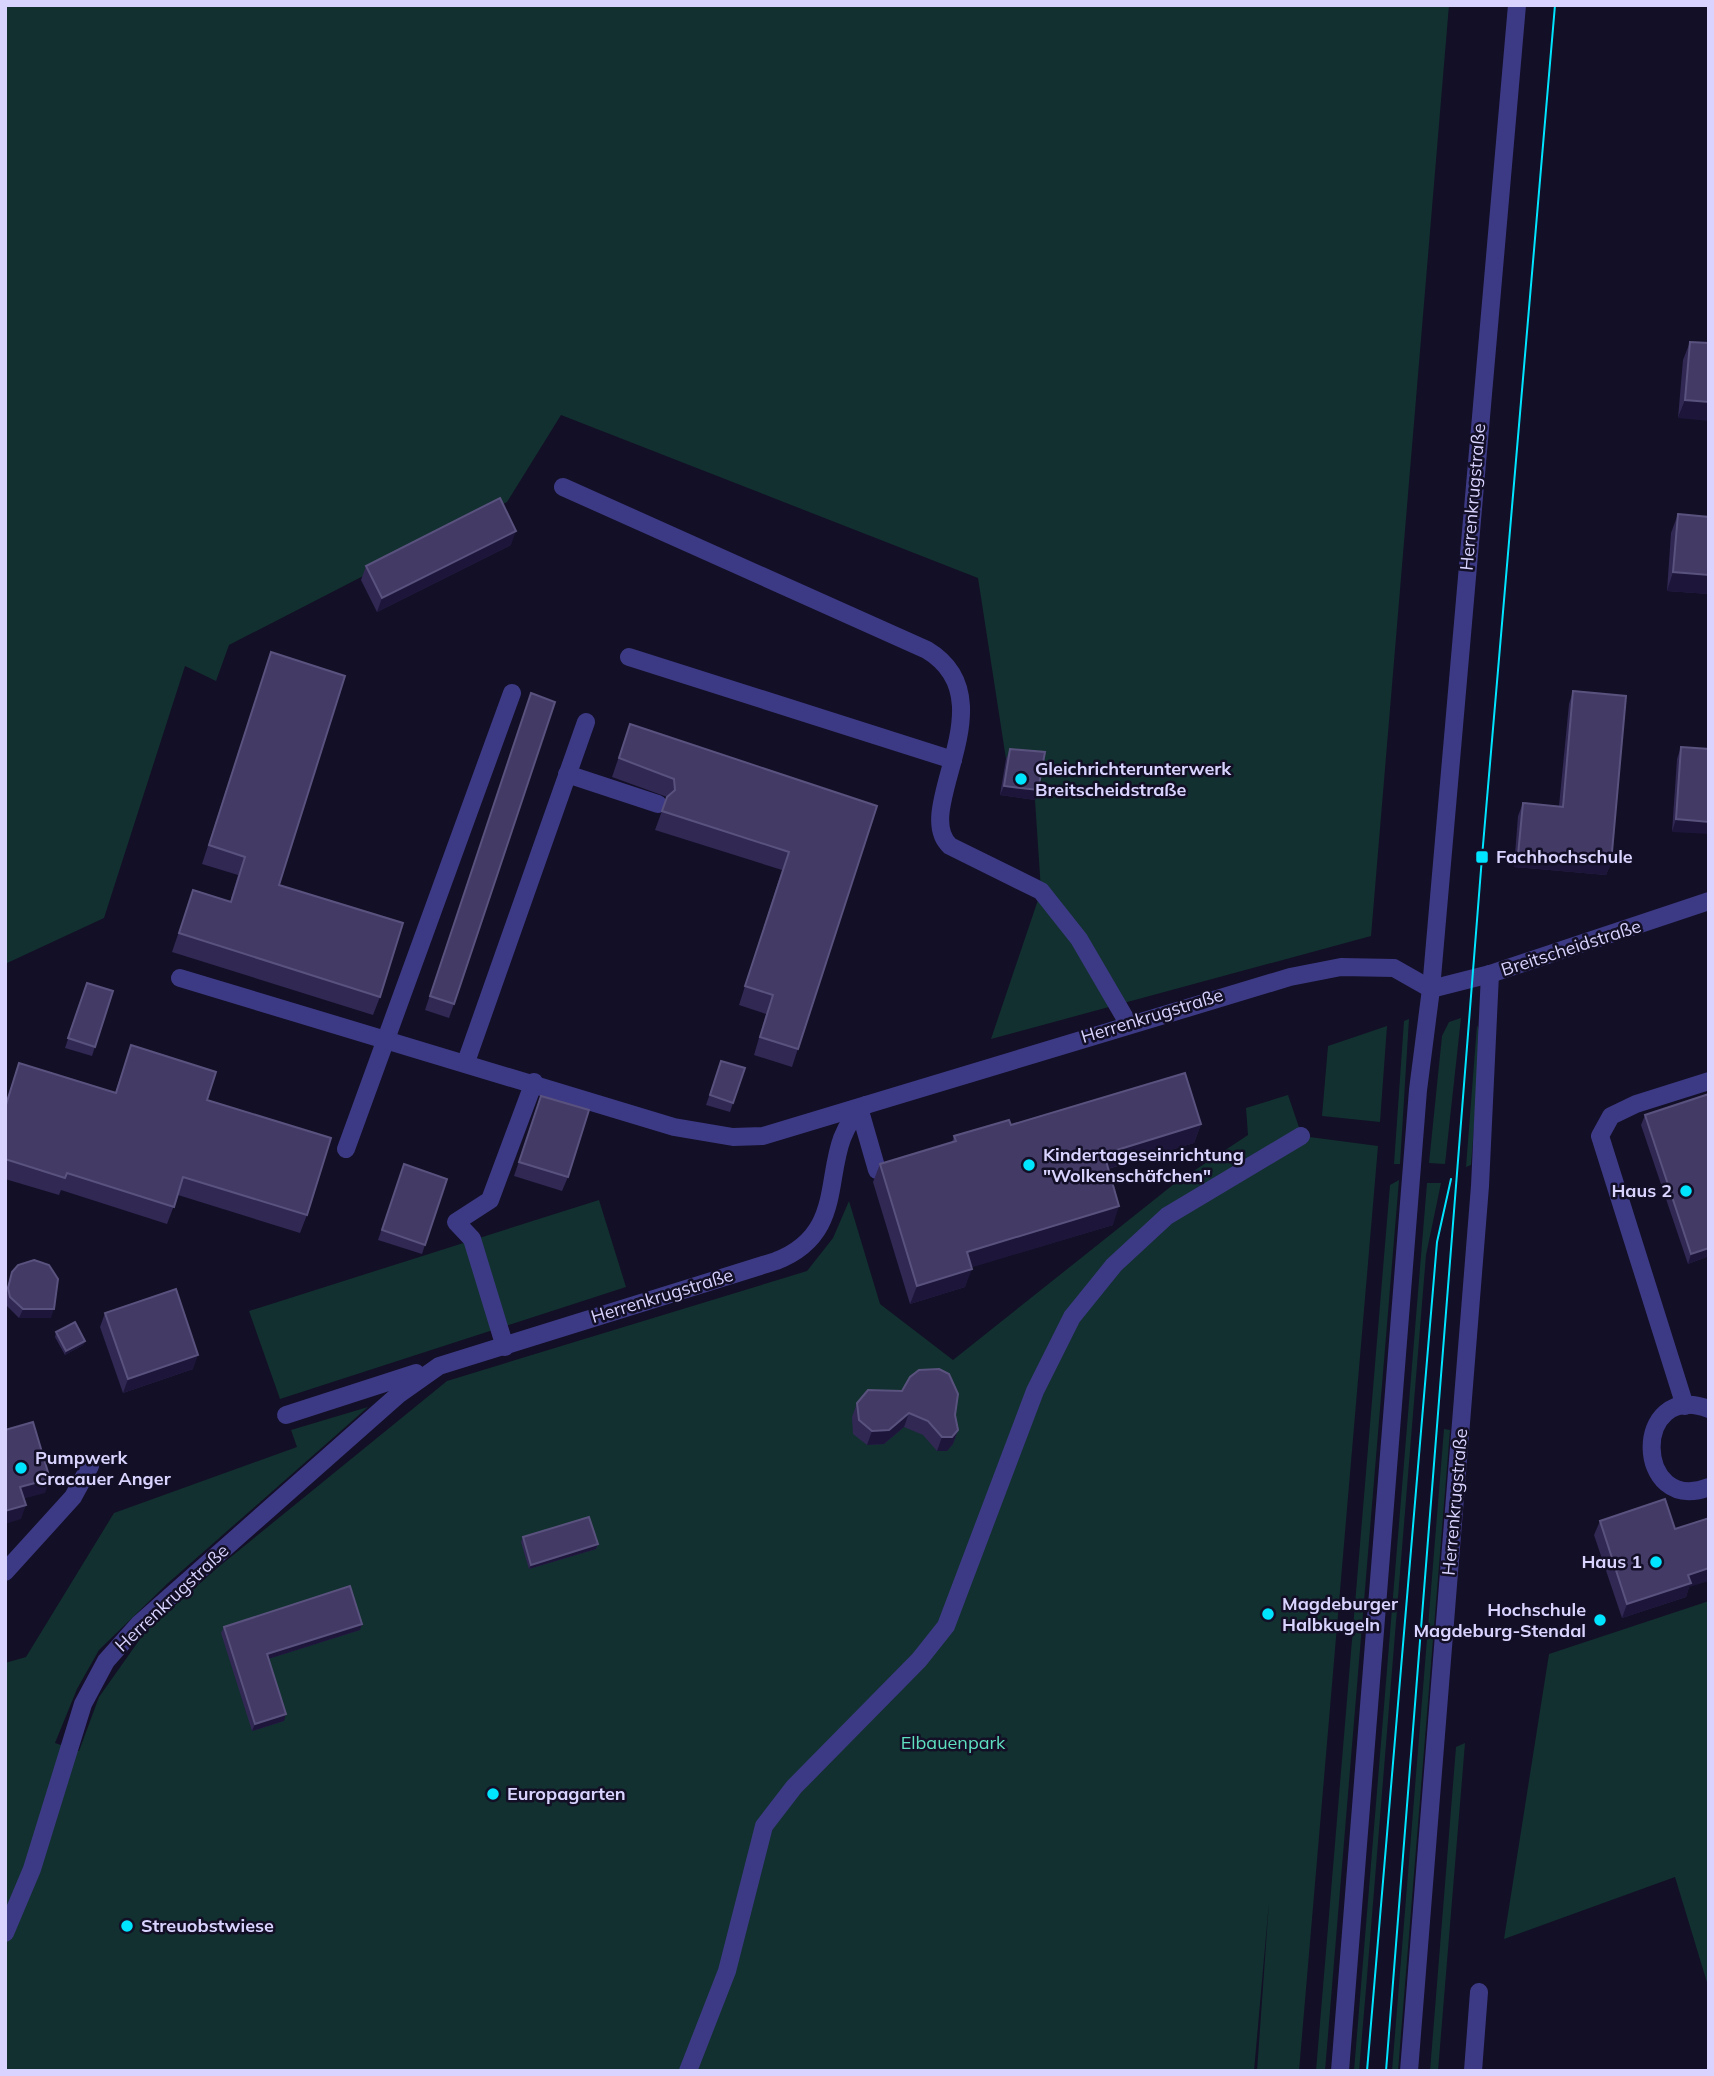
<svg xmlns="http://www.w3.org/2000/svg" width="1714" height="2076" font-family="Mulish,sans-serif">
<rect width="100%" height="100%" fill="#130f26"/>
<g fill="#12302f">
<polygon points="5,5 1449,5 1371,936 991,1039 1041,891 1035,800 1041,762 1006,759 978,578 561,415 507,502 229,645 216,681 185,666 104,918 5,964"/>
<polygon points="1461,1018 1445,1164 1429,1163 1442,1036 1449,1022"/>
<polygon points="1409,1019 1400,1164 1394,1164 1404,1021"/>
<polygon points="1477,1025 1481,1036 1471,1165 1466,1167"/>
<polygon points="1387,1026 1380,1122 1322,1116 1328,1046"/>
<polygon points="1288,1095 1302,1136 1378,1146 1299,2071 1257,2071 1269,1902 1254,2071 5,2071 5,1663 26,1657 114,1513 297,1447 291,1430 368,1407 167,1584 99,1650 77,1689 55,1743 79,1751 99,1697 145,1632 216,1569 447,1381 807,1271 833,1238 849,1201 880,1304 953,1360 1174,1184 1248,1135 1246,1108"/>
<polygon points="1399,1180 1325,2071 1316,2071 1390,1185"/>
<polygon points="1427,1183 1441,1183 1426,1255 1366,1989 1359,2071 1354,2071"/>
<polygon points="599,1200 626,1287 280,1399 249,1311"/>
<polygon points="1444,1429 1450,1430 1398,2071 1392,2071"/>
<polygon points="1709,1601 1709,1989 1675,1877 1504,1939 1549,1654"/>
<polygon points="1465,1743 1438,2071 1430,2071 1456,1747"/>
</g>
<g fill="none" stroke-linecap="round" stroke-linejoin="round">
<g stroke="#3d3a85" stroke-width="18">
<path d="M563 487 927 650C1010 700 910 810 950 846L1041 891 1079 939 1128 1023"/>
<polyline points="629,657 953,760"/>
<polyline points="567,774 658,804"/>
<polyline points="180,978 674,1127 733,1137 763,1136 1290,977 1341,967 1394,968 1431,989"/>
<polyline points="1431,989 1490,974 1709,901"/>
<polyline points="466,1062 586,722"/>
<polyline points="860,1111 877,1170"/>
<polyline points="346,1149 512,693"/>
<polyline points="505,1347 472,1239 456,1222 490,1200 534,1082"/>
<polyline points="1685,1406 1600,1136 1611,1116 1636,1104 1709,1081"/>
<path d="M1709 1409C1631 1380 1634 1516 1709 1487"/>
<polyline points="286,1415 416,1373"/>
<polyline points="5,1572 73,1497 90,1466"/>
<path d="M5 1933 32 1869 83 1704 106 1661 139 1624 398 1395 439 1366 776 1261C859 1229 811 1148 866 1105"/>
<polyline points="688,2071 727,1971 764,1826 794,1787 919,1660 946,1626 1035,1391 1072,1317 1114,1265 1167,1216 1301,1136"/>
<polyline points="1340,2071 1418,1090 1431,989 1517,5"/>
<polyline points="1409,2071 1480,1186 1490,974"/>
<polyline points="1473,2071 1479,1992"/>
</g>
<g stroke="#00e5ff" stroke-width="2">
<polyline points="1367,2071 1437,1242 1451,1179"/>
<polyline points="1386,2071 1482,857 1555,5"/>
</g>
</g>
<g fill="#312854">
<polygon points="1690,342 1709,343 1678,418 1683,360"/>
<polygon points="1678,514 1709,517 1709,594 1667,591 1671,533"/>
<polygon points="511,545 377,612 361,580 366,566"/>
<polygon points="271,652 279,885 380,997 373,1015 172,952 193,890 230,902 238,875 202,864"/>
<polygon points="1573,691 1611,863 1606,875 1514,867 1518,816 1523,803 1559,806 1569,704"/>
<polygon points="526,707 454,1004 449,1018 425,1010"/>
<polygon points="630,724 877,806 792,1067 754,1055 766,1014 739,1005 782,870 655,830 667,797 612,777"/>
<polygon points="1681,747 1709,749 1672,832 1677,759"/>
<polygon points="1010,749 1035,800 1000,795 1006,759"/>
<polygon points="87,983 113,991 92,1056 65,1048"/>
<polygon points="131,1045 207,1100 307,1215 300,1233 178,1195 167,1224 61,1190 59,1195 5,1179 5,1105 19,1063 115,1093"/>
<polygon points="721,1061 745,1068 730,1112 706,1105"/>
<polygon points="536,1110 568,1177 562,1191 514,1176"/>
<polygon points="1645,1115 1709,1256 1688,1264 1641,1125"/>
<polygon points="1201,1124 1194,1143 1108,1169 1113,1225 971,1267 965,1287 910,1304 873,1182 880,1164 952,1142 954,1136 1011,1125"/>
<polygon points="404,1164 447,1179 422,1254 378,1240"/>
<polygon points="12,1272 51,1318 19,1318 7,1306 5,1295"/>
<polygon points="105,1313 193,1369 123,1393 100,1327"/>
<polygon points="56,1332 85,1341 83,1345 65,1355 55,1337"/>
<polygon points="902,1391 955,1415 958,1430 953,1444 947,1451 937,1451 923,1435 904,1427 884,1444 867,1445 853,1434 852,1417 857,1403"/>
<polygon points="1600,1521 1689,1587 1686,1597 1622,1618 1594,1535"/>
<polygon points="523,1537 598,1544 596,1549 529,1569 521,1542"/>
<polygon points="224,1627 360,1630 268,1659 284,1721 252,1731 221,1633"/>
</g>
<g fill="#1d163a">
<polygon points="1685,400 1709,402 1709,421 1678,418"/>
<polygon points="516,531 511,545 377,612 382,598"/>
<polygon points="1673,572 1709,575 1709,594 1667,591"/>
<polygon points="1004,786 1038,790 1035,800 1000,795"/>
<polygon points="1676,819 1709,822 1709,834 1672,832"/>
<polygon points="1518,855 1611,863 1606,875 1514,867"/>
<polygon points="1201,1124 1194,1143 1097,1172 1104,1154"/>
<polygon points="1119,1206 1113,1225 960,1271 967,1252"/>
<polygon points="1709,1248 1709,1256 1688,1264 1691,1254"/>
<polygon points="972,1269 965,1287 910,1304 917,1286"/>
<polygon points="23,1309 54,1309 51,1318 19,1318"/>
<polygon points="85,1341 83,1345 65,1355 66,1351"/>
<polygon points="198,1355 193,1369 123,1393 128,1379"/>
<polygon points="909,1413 904,1427 884,1444 867,1445 872,1431"/>
<polygon points="958,1430 953,1444 947,1451 937,1451 942,1437"/>
<polygon points="50,1479 45,1493 15,1501 20,1487"/>
<polygon points="26,1505 21,1519 5,1524 5,1511"/>
<polygon points="598,1544 596,1549 529,1569 531,1565"/>
<polygon points="1709,1568 1709,1581 1689,1587 1686,1597 1622,1618 1627,1604 1688,1575"/>
<polygon points="362,1624 360,1630 265,1660 267,1654"/>
<polygon points="286,1714 284,1721 252,1731 255,1724"/>
</g>
<g fill="#433a66" stroke="#5a527e" stroke-width="2">
<polygon points="1690,342 1709,343 1709,402 1685,400"/>
<polygon points="500,498 516,531 382,598 366,566"/>
<polygon points="1678,514 1709,517 1709,575 1673,572"/>
<polygon points="271,652 345,676 279,885 403,923 380,997 179,933 193,890 231,902 245,857 209,845"/>
<polygon points="1573,691 1626,696 1611,863 1518,855 1523,803 1563,807"/>
<polygon points="531,693 555,702 454,1004 430,996"/>
<polygon points="630,724 877,806 798,1049 760,1037 773,995 745,986 789,852 662,811 667,797 675,790 674,779 619,758"/>
<polygon points="1681,747 1709,749 1709,822 1676,819"/>
<polygon points="1010,749 1045,752 1038,790 1004,786"/>
<polygon points="87,983 113,991 95,1047 68,1038"/>
<polygon points="131,1045 216,1072 207,1100 331,1138 307,1215 183,1177 174,1207 67,1173 65,1178 5,1159 5,1108 19,1063 116,1093"/>
<polygon points="721,1061 745,1068 733,1103 710,1095"/>
<polygon points="1185,1073 1201,1124 1104,1154 1119,1206 967,1252 972,1269 917,1286 880,1164 956,1141 954,1136 1009,1120 1011,1125"/>
<polygon points="1709,1094 1709,1248 1691,1254 1645,1115"/>
<polygon points="541,1096 589,1110 568,1177 519,1162"/>
<polygon points="404,1164 447,1179 425,1245 382,1230"/>
<polygon points="34,1260 49,1265 58,1279 54,1309 23,1309 10,1297 8,1288 12,1272 18,1265"/>
<polygon points="176,1289 198,1355 128,1379 105,1313"/>
<polygon points="75,1322 85,1341 66,1351 56,1332"/>
<polygon points="939,1369 949,1374 958,1394 955,1415 958,1430 952,1437 942,1437 928,1421 909,1413 889,1430 872,1431 859,1420 857,1403 868,1390 902,1391 910,1377 919,1370"/>
<polygon points="33,1422 50,1479 20,1487 26,1505 5,1511 5,1430"/>
<polygon points="1665,1499 1675,1529 1709,1518 1709,1568 1688,1575 1691,1583 1627,1604 1600,1521"/>
<polygon points="589,1517 598,1544 531,1565 523,1537"/>
<polygon points="350,1586 362,1624 267,1654 286,1714 255,1724 224,1627"/>
</g>
<g fill="#00e5ff" stroke="#130f26" stroke-width="2.5">
<circle cx="1021" cy="779" r="7"/>
<rect x="1475" y="850" width="14" height="14" rx="3.5"/>
<circle cx="1029" cy="1165" r="7"/>
<circle cx="1686" cy="1191" r="7"/>
<circle cx="21" cy="1468" r="7"/>
<circle cx="1656" cy="1562" r="7"/>
<circle cx="1268" cy="1614" r="7"/>
<circle cx="1600" cy="1620" r="7"/>
<circle cx="493" cy="1794" r="7"/>
<circle cx="127" cy="1926" r="7"/>
</g>
<g text-anchor="middle" stroke-width="5" stroke-linejoin="round" paint-order="stroke">
<g font-size="18" fill="#d9d4ff" stroke="#130f26">
<text transform="translate(1473 497) rotate(-85)" y="6">Herrenkrugstraße</text>
<text transform="translate(1571 948) rotate(-18)" y="6">Breitscheidstraße</text>
<text transform="translate(1152 1016) rotate(-17)" y="6">Herrenkrugstraße</text>
<text transform="translate(662 1296) rotate(-17)" y="6">Herrenkrugstraße</text>
<text transform="translate(1455 1502) rotate(-85)" y="6">Herrenkrugstraße</text>
<text transform="translate(172 1598) rotate(-43)" y="6">Herrenkrugstraße</text>
</g>
<g font-size="18" font-weight="bold" fill="#d9d4ff" stroke="#130f26" text-anchor="start">
<text x="1035" y="775">Gleichrichterunterwerk<tspan x="1035" dy="21">Breitscheidstraße</tspan></text>
<text x="1496" y="863">Fachhochschule</text>
<text x="1043" y="1161">Kindertageseinrichtung<tspan x="1043" dy="21">"Wolkenschäfchen"</tspan></text>
<text x="1672" y="1197" text-anchor="end">Haus 2</text>
<text x="35" y="1464">Pumpwerk<tspan x="35" dy="21">Cracauer Anger</tspan></text>
<text x="1642" y="1568" text-anchor="end">Haus 1</text>
<text x="1282" y="1610">Magdeburger<tspan x="1282" dy="21">Halbkugeln</tspan></text>
<text x="1586" y="1616" text-anchor="end">Hochschule<tspan x="1586" dy="21">Magdeburg-Stendal</tspan></text>
<text x="507" y="1800">Europagarten</text>
<text x="141" y="1932">Streuobstwiese</text>
</g>
<g font-size="18" fill="#5fe0c0" stroke="#130f26">
<text x="953" y="1749">Elbauenpark</text>
</g>
</g>
<rect width="1714" height="2076" fill="none" stroke="#d9d4ff" stroke-width="14"/>
</svg>
